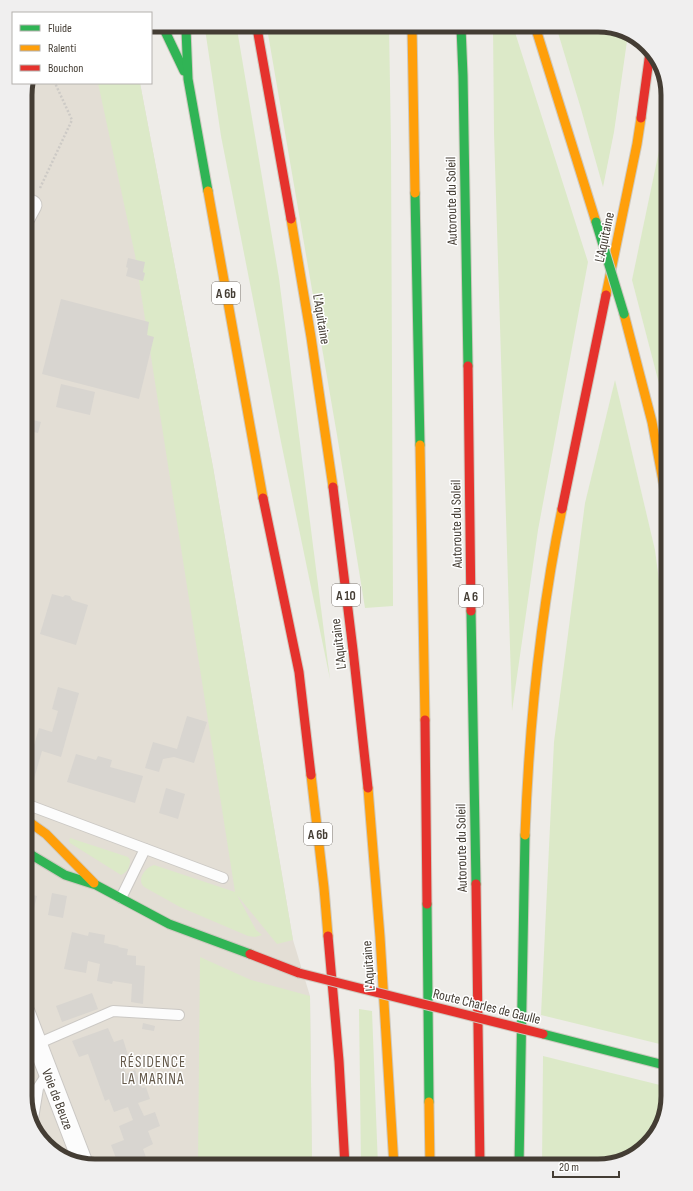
<svg xmlns="http://www.w3.org/2000/svg" width="693" height="1191" font-family="'Sofia Sans Condensed',sans-serif">
<rect width="100%" height="100%" fill="#eeece8"/>
<polygon fill="#e3ded5" points="29,83 140,83 213,467 293,940 310,996 312,1166 91,1166 56,1154 32,1127 25,1096 25,91"/>
<g fill="#dce9c8">
<polygon points="603,25 628,34 614,132 603,187 581,109 556,26"/>
<polygon points="493,26 513,26 588,262 538,530 512,711 494,133"/>
<polygon points="389,27 391,143 393,606 365,608 337,435 267,28"/>
<polygon points="205,29 237,29 279,278 330,679 281,442 221,136"/>
<path d="M98 83H140L213 467 293 940 277 944 237 895 256 930 262 935 255 937 248 936 180 907 146 888C135 882 144 868 154 865L235 892 135 255Z"/>
<polygon points="668,108 668,418 632,280"/>
<polygon points="615,380 655,550 668,650 668,1046 541,1015 554,742 585,503"/>
<path d="M70 838 128 857 130 860C130 868 127 872 121 875L70 843 69 841Z"/>
<polygon points="200,957 251,980 310,996 312,1166 198,1166"/>
<polygon points="359,1009 372,1011 378,1166 361,1166"/>
<polygon points="543,1056 668,1087 668,1096 656,1135 629,1159 598,1166 542,1166"/>
</g>
<g fill="#d8d5d0">
<polygon points="128,258 145,262 143,272 145,273 143,281 126,276 128,268 126,267"/>
<polygon points="61,299 149,322 147,335 154,337 139,399 42,374"/>
<polygon points="61,384 95,392 90,415 56,407"/>
<polygon points="25,418 41,422 38,433 25,430"/>
<polygon points="25,438 31,439 26,463 25,463"/>
<polygon points="52,594 63,597 65,595 70,596 72,600 88,605 76,645 40,634"/>
<polygon points="58,687 79,693 61,757 42,751 34,779 25,777 39,728 52,732 58,711 52,709"/>
<polygon points="187,716 207,722 194,763 174,757 163,759 159,772 145,768 153,742 177,749"/>
<polygon points="76,754 96,760 98,756 112,760 110,767 143,776 135,803 67,782"/>
<polygon points="166,788 185,794 178,819 159,813"/>
<polygon points="25,893 37,896 34,908 25,906"/>
<polygon points="52,893 67,896 63,918 48,915"/>
<polygon points="72,932 88,936 89,932 105,935 104,943 119,946 118,947 128,949 127,955 136,956 136,965 145,966 143,1004 131,1002 132,984 113,981 112,984 97,981 100,964 88,961 86,973 64,969"/>
<polygon points="92,993 98,1009 62,1022 56,1006"/>
<polygon points="143,1023 155,1026 154,1031 142,1029"/>
<polygon points="108,1028 114,1042 123,1039 128,1055 120,1058 126,1074 135,1070 142,1088 146,1087 150,1099 138,1103 144,1116 155,1112 160,1126 148,1131 153,1144 143,1149 149,1166 119,1166 111,1145 124,1140 119,1126 133,1120 128,1107 114,1112 109,1099 105,1101 88,1054 79,1057 72,1041"/>
</g>
<g fill="none" stroke-linecap="round" stroke-linejoin="round">
<defs>
<g id="lane">
<polyline points="25,808 31,806 223,878"/>
<polyline points="121,898 145,849"/>
<polyline points="37,1044 113,1011 179,1015"/>
<polyline points="32,1125 38,1088 48,1073"/>
</g>
<g id="street">
<polyline points="25,218 32,205"/>
<polyline points="25,1012 83,1163"/>
</g>
<g id="fast">
<polyline points="461,27 463,76 468,366"/>
<polyline points="164,29 184,71"/>
<polyline points="186,29 188,79 208,191"/>
<polyline points="415,193 420,445"/>
<polyline points="471,611 476,884"/>
<polyline points="25,851 65,875 96,885 169,924 250,954"/>
<polyline points="427,904 429,1102"/>
<polyline points="543,1034 668,1066"/>
<polyline points="519,1166 525,835"/>
</g>
<g id="slow">
<polyline points="535,26 596,222"/>
<polyline points="412,27 415,193"/>
<polyline points="208,191 263,498"/>
<polyline points="291,219 311,337 333,487"/>
<polyline points="606,295 637,144 641,118"/>
<polyline points="624,314 652,422 668,508"/>
<polyline points="420,445 425,720"/>
<polyline points="311,775 324,888 328,936"/>
<polyline points="368,788 380,937 394,1166"/>
<polyline points="25,819 46,834 94,883"/>
<path d="M525 835C529 726 540 616 562 509"/>
<polyline points="429,1102 430,1166"/>
</g>
<g id="jam">
<polyline points="257,28 291,219"/>
<polyline points="641,118 650,52"/>
<polyline points="468,366 471,611"/>
<polyline points="333,487 353,650 368,788"/>
<polyline points="263,498 299,672 311,775"/>
<polyline points="562,509 606,295"/>
<polyline points="425,720 427,904"/>
<polyline points="476,884 480,1166"/>
<polyline points="328,936 339,1061 345,1166"/>
<polyline points="250,954 299,973"/>
</g>
</defs>
<use href="#lane" stroke="#cbc8c4" stroke-width="12"/>
<use href="#street" stroke="#cbc8c4" stroke-width="21"/>
<use href="#fast" stroke="#cec9bf" stroke-width="11"/>
<use href="#slow" stroke="#cec9bf" stroke-width="11"/>
<use href="#jam" stroke="#cec9bf" stroke-width="11"/>
<polyline stroke="#cdcac6" stroke-width="2.5" stroke-dasharray="2 2" stroke-linecap="butt" points="40,188 72,120 55,83"/>
<use href="#lane" stroke="#fcfcfc" stroke-width="10"/>
<use href="#street" stroke="#fcfcfc" stroke-width="19"/>
<use href="#fast" stroke="#30b455" stroke-width="9"/>
<use href="#slow" stroke="#ff9f0a" stroke-width="9"/>
<use href="#jam" stroke="#e5322d" stroke-width="9"/>
<defs>
<polyline id="fast-bridge" points="596,222 624,314"/>
<polyline id="jam-bridge" points="299,973 543,1034"/>
</defs>
<use href="#fast-bridge" stroke="#cec9bf" stroke-width="11" stroke-linecap="butt"/>
<use href="#jam-bridge" stroke="#cec9bf" stroke-width="11" stroke-linecap="butt"/>
<use href="#fast-bridge" stroke="#30b455" stroke-width="9"/>
<use href="#jam-bridge" stroke="#e5322d" stroke-width="9"/>
</g>
<g text-anchor="middle" stroke-width="3" stroke-linejoin="round" paint-order="stroke">
<g fill="#fff" stroke="#7c7771" stroke-width="1">
<rect x="212" y="282" width="28" height="22" rx="3"/>
<rect x="332" y="584" width="28" height="22" rx="3"/>
<rect x="459" y="585" width="24" height="22" rx="3"/>
<rect x="304" y="823" width="28" height="22" rx="3"/>
</g>
<g font-size="13" font-weight="bold" fill="#443d34">
<text x="226" y="298">A 6b</text>
<text x="346" y="600">A 10</text>
<text x="471" y="601">A 6</text>
<text x="318" y="839">A 6b</text>
</g>
<g font-size="14" fill="#443d34" stroke="#fff">
<text transform="translate(451 201) rotate(-91)" y="5">Autoroute du Soleil</text>
<text transform="translate(604 237) rotate(-78)" y="5">L'Aquitaine</text>
<text transform="translate(322 319) rotate(81)" y="5">L'Aquitaine</text>
<text transform="translate(456 524) rotate(-91)" y="5">Autoroute du Soleil</text>
<text transform="translate(338 644) rotate(-97)" y="5">L'Aquitaine</text>
<text transform="translate(461 848) rotate(-91)" y="5">Autoroute du Soleil</text>
<text transform="translate(368 966) rotate(-94)" y="5">L'Aquitaine</text>
<text transform="translate(487 1006) rotate(14)" y="5">Route Charles de Gaulle</text>
<text transform="translate(58 1099) rotate(69)" y="5">Voie de Beuze</text>
</g>
<g font-size="15" letter-spacing="1" fill="#665b4c" stroke="#fff">
<text x="153" y="1067">RÉSIDENCE<tspan x="153" dy="17">LA MARINA</tspan></text>
</g>
</g>
<path d="M0 0H693V1191H0ZM95 32H598A63 63 0 0 1 661 95V1096A63 63 0 0 1 598 1159H95A63 63 0 0 1 32 1096V95A63 63 0 0 1 95 32Z" fill="#f0efef" fill-rule="evenodd"/>
<path fill="none" stroke="#443d34" stroke-width="5" d="M95 32H598A63 63 0 0 1 661 95V1096A63 63 0 0 1 598 1159H95A63 63 0 0 1 32 1096V95A63 63 0 0 1 95 32Z"/>
<rect x="12" y="12" width="140" height="72" fill="#ffffff" stroke="#b4b1ae"/>
<rect x="20" y="25" width="20" height="6" fill="#30b455" stroke="#b4b1ae"/>
<text x="48" y="32" font-size="12" fill="#443d34">Fluide</text>
<rect x="20" y="45" width="20" height="6" fill="#ff9f0a" stroke="#b4b1ae"/>
<text x="48" y="52" font-size="12" fill="#443d34">Ralenti</text>
<rect x="20" y="65" width="20" height="6" fill="#e5322d" stroke="#b4b1ae"/>
<text x="48" y="72" font-size="12" fill="#443d34">Bouchon</text>
<path d="M553 1171v6h66v-6" fill="none" stroke="#443d34" stroke-width="2"/>
<text x="559" y="1171" font-size="12" fill="#443d34" stroke="#ffffff" stroke-width="3" paint-order="stroke">20 m</text>
</svg>
